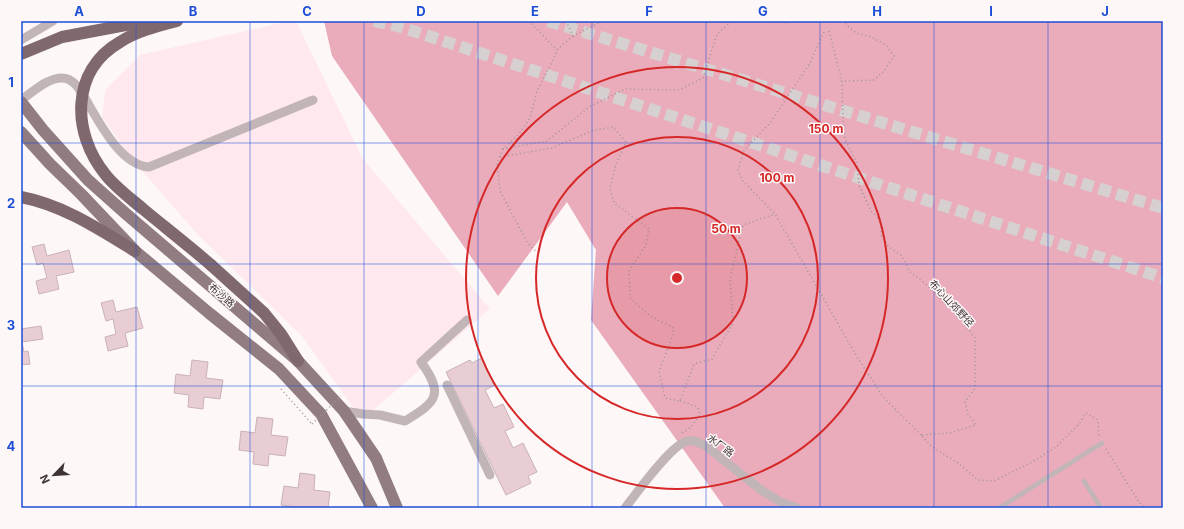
<svg xmlns="http://www.w3.org/2000/svg" width="1184" height="529" font-family="Inter,'Noto Sans SC',sans-serif">
<rect width="100%" height="100%" fill="#fdf7f8"/>
<polygon fill="#ffe9ee" points="289,21 296,21 363,159 490,309 362,420 302,336 198,235 129,156 102,117 105,90 140,55"/>
<polygon fill="#eaabba" points="324,21 1163,21 1163,508 725,508 591,320 596,250 567,202 498,296 332,56"/>
<g fill="#e8ced3" stroke="#cab1b6">
<polygon points="44,244 47,256 69,250 74,272 56,276 59,289 39,294 36,281 47,278 43,263 37,265 32,247"/>
<polygon points="113,300 116,312 137,307 143,328 125,333 128,346 108,351 105,337 116,334 113,319 106,321 101,303"/>
<polygon points="41,326 43,339 22,342 24,352 28,351 30,364 21,365 21,329"/>
<polygon points="482,358 495,385 485,390 494,408 503,404 514,427 505,431 513,448 523,443 537,472 528,476 531,483 506,495 446,372 470,360 472,363"/>
<polygon points="192,360 208,362 206,378 223,380 220,399 204,397 203,409 188,407 189,395 174,393 176,374 190,376"/>
<polygon points="257,417 273,419 271,435 288,437 285,456 269,454 268,466 253,464 254,452 239,450 241,431 255,433"/>
<polygon points="300,473 315,475 314,490 330,492 328,508 297,508 297,507 281,505 284,486 298,488"/>
</g>
<g fill="none" stroke-linecap="round" stroke-linejoin="round">
<g stroke="#d7d0d1" stroke-width="12" stroke-dasharray="12 6" stroke-linecap="butt">
<polyline points="374,21 401,27 1163,278"/>
<polyline points="548,21 1163,208"/>
</g>
<g stroke="#9d9597" stroke-width="1.5" stroke-dasharray="1 3" stroke-linecap="butt">
<polyline points="529,21 557,50"/>
<polyline points="566,21 573,36 602,21"/>
<polyline points="770,21 788,23 787,21"/>
<polyline points="842,21 856,33 871,37 886,45 894,56 884,71 874,80 842,81 843,118 845,139 857,164 859,185 871,211 881,221 881,235 888,246 902,256 910,272 927,285 960,319 975,338 975,388 965,402 968,414 976,425 950,433 921,435 932,447 958,463 978,480 994,481 1032,462 1056,447 1079,424 1086,413 1098,420 1099,437"/>
<polyline points="829,31 842,81"/>
<polyline points="824,32 810,63 770,123 744,150 738,170 742,180 775,214 856,355 883,397 921,435"/>
<polyline points="573,36 557,50 553,60 537,91 530,118 519,134 503,149 547,141 589,107 625,89 679,90 703,78 717,34 732,21"/>
<polyline points="503,149 497,163 500,191 528,244 536,251"/>
<polyline points="500,157 552,148 592,131 613,127 626,142 616,164 610,188 614,203 649,229 646,245 629,271 630,298 650,316 674,328 672,338 659,371 665,398 680,401 694,364 712,359 733,323 730,279 743,225 775,214"/>
<polyline points="281,389 312,424"/>
<polyline points="680,401 698,407 700,415 691,427 682,433"/>
<polyline points="1106,449 1139,502 1146,508"/>
</g>
<g stroke="#c1b5b8" stroke-width="4.5">
<polyline points="1084,481 1101,508"/>
<polyline points="999,508 1102,443"/>
</g>
<g stroke="#c1b5b8" stroke-width="9">
<polyline points="21,40 53,21"/>
<path d="M21 100C33 92 47 78 62 78 67 78 72 81 75 84 81 90 85 98 89 105 101 126 122 165 149 167L313 100"/>
<polyline points="447,385 490,475"/>
<path d="M344 411 363 414 380 415 405 421C436 402 445 395 421 362L467 320"/>
<path d="M625 508C636 494 672 443 688 441 695 440 700 443 706 446L761 490 781 502 797 508"/>
</g>
<g stroke="#917d81" stroke-width="12">
<polyline points="21,102 43,130 88,180 125,213 298,361 344,411 376,458 397,508"/>
<polyline points="21,132 50,164 81,194 135,251 209,313 279,369 321,414 372,508"/>
</g>
<g stroke="#80696e" stroke-width="12">
<polyline points="21,54 62,37 147,21"/>
<path d="M21 197C63 205 99 229 135 251"/>
<polyline points="211,265 264,313 281,334 298,361"/>
</g>
<polyline stroke="#9d9597" stroke-width="1.5" stroke-dasharray="1 3" stroke-linecap="butt" points="312,424 341,396"/>
<path stroke="#80696e" stroke-width="12" d="M177 21C158 26 137 31 120 42 70 71 72 133 105 174 115 187 130 198 143 209 166 228 189 246 211 265"/>
</g>
<path fill="none" stroke="#1d4ed8" stroke-width="1" stroke-opacity="0.55" d="M136 21V508M250 21V508M364 21V508M478 21V508M592 21V508M706 21V508M820 21V508M934 21V508M1048 21V508M21 143H1163M21 264H1163M21 386H1163"/>
<circle cx="677" cy="278" r="70" fill="#d62828" fill-opacity=".12"/>
<g fill="none" stroke="#d62828" stroke-width="2">
<circle cx="677" cy="278" r="70"/>
<circle cx="677" cy="278" r="141"/>
<circle cx="677" cy="278" r="211"/>
</g>
<g text-anchor="middle" stroke-width="3" stroke-linejoin="round" paint-order="stroke">
<g font-size="10" fill="#3e3436" stroke="#fdf7f8">
<text transform="translate(222 295) rotate(41)" y="4">布沙路</text>
<text transform="translate(952 303) rotate(47)" y="4">布心山郊野径</text>
<text transform="translate(721 445) rotate(37)" y="4">水厂路</text>
</g>
</g>
<circle cx="677" cy="278" r="6" fill="#d62828" stroke="#fdf7f8" stroke-width="2"/>
<g font-size="12" text-anchor="middle" font-weight="bold" fill="#d62828" stroke="#fdf7f8" stroke-width="3" stroke-linejoin="round" paint-order="stroke">
<text x="826" y="133">150 m</text>
<text x="777" y="182">100 m</text>
<text x="726" y="233">50 m</text>
</g>
<rect width="1184" height="529" fill="none" stroke="#fdf7f8" stroke-width="44"/>
<g transform="translate(54 475) rotate(245)" stroke="#fdf7f8" stroke-width="3" paint-order="stroke">
<path d="M0-3L7 15L0 10L-7 15Z" fill="#3e3436"/>
<text y="-6" font-size="11" font-weight="bold" text-anchor="middle" fill="#3e3436">N</text>
</g>
<rect x="22" y="22" width="1140" height="485" fill="none" stroke="#1d4ed8" stroke-width="1.5"/>
<g font-size="13" text-anchor="middle" font-weight="bold" fill="#1d4ed8">
<text x="79" y="16">A</text>
<text x="193" y="16">B</text>
<text x="307" y="16">C</text>
<text x="421" y="16">D</text>
<text x="535" y="16">E</text>
<text x="649" y="16">F</text>
<text x="763" y="16">G</text>
<text x="877" y="16">H</text>
<text x="991" y="16">I</text>
<text x="1105" y="16">J</text>
<text x="11" y="87">1</text>
<text x="11" y="208">2</text>
<text x="11" y="330">3</text>
<text x="11" y="451">4</text>
</g>
</svg>
